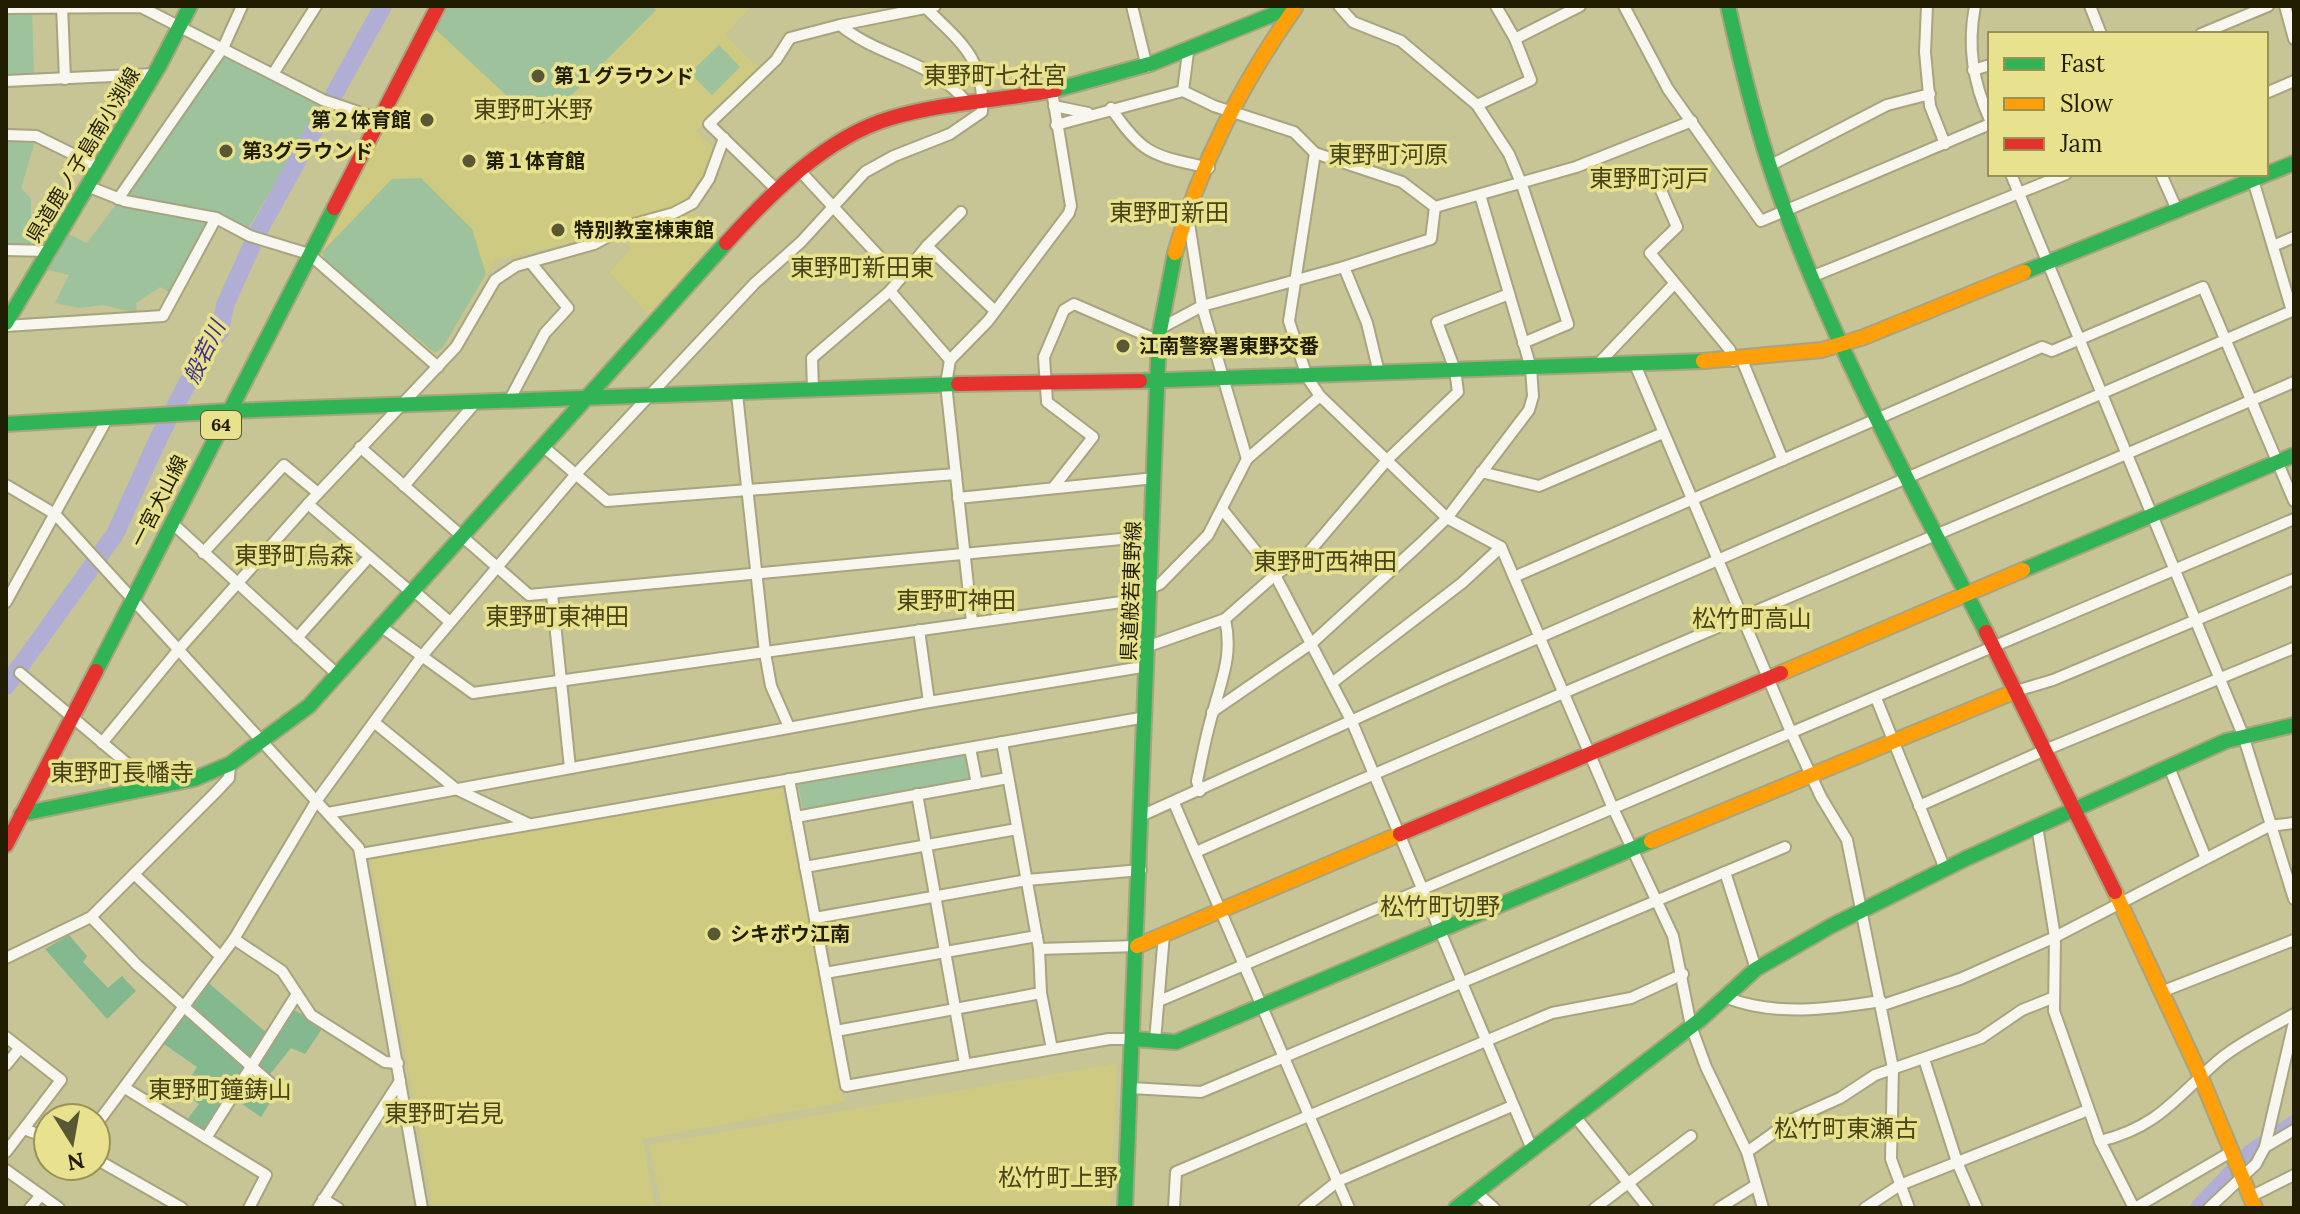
<svg xmlns="http://www.w3.org/2000/svg" width="2300" height="1214" font-family="Lora,'Noto Sans JP',serif">
<rect width="100%" height="100%" fill="#c7c495"/>
<g fill="#cfca81">
<polygon points="443,6 752,6 725,35 761,70 696,131 714,149 703,175 684,202 718,239 649,315 609,272 631,249 613,226 583,240 496,260 443,347 435,355 319,260 315,252"/>
<polygon points="782,788 844,1102 643,1139 655,1208 433,1208 371,859"/>
<polygon points="1117,1063 1111,1208 662,1208 649,1145"/>
</g>
<g fill="#9dc29c">
<polygon points="448,6 652,6 656,10 543,124 536,123 434,28"/>
<polygon points="32,12 34,76 6,77 6,13"/>
<polygon points="719,45 740,67 712,95 690,73"/>
<polygon points="225,55 320,106 248,229 222,213 126,197"/>
<polygon points="6,139 35,141 21,188 31,199 31,245 6,243"/>
<polygon points="421,178 472,229 486,274 443,347 435,353 325,262 322,252 392,179"/>
<polygon points="117,203 209,222 171,293 160,287 136,303 137,313 103,305 80,308 55,303 69,275 48,270 66,233 87,243"/>
<polygon points="967,752 972,779 803,811 798,784"/>
</g>
<g fill="#84b88e">
<polygon points="69,935 87,956 83,962 108,988 122,976 136,991 107,1019 45,949"/>
<polygon points="205,980 267,1033 249,1062 188,1006"/>
<polygon points="290,1008 324,1026 305,1054 291,1048 267,1078 252,1066"/>
<polygon points="183,1011 246,1068 205,1134 186,1121 199,1104 182,1091 197,1067 161,1042"/>
<polygon points="250,1071 276,1093 261,1117 233,1098"/>
</g>
<g fill="none" stroke-linecap="round" stroke-linejoin="round">
<g stroke="#b1aed5" stroke-width="18">
<polyline points="6,686 115,534 160,435 205,350 220,331 225,305 258,232 383,6"/>
<polyline points="2199,1208 2251,1153 2294,1124"/>
</g>
<defs>
<g id="street">
<polyline points="62,6 65,79"/>
<polyline points="1132,6 1147,67"/>
<polyline points="1339,6 1353,22 1401,41 1477,105 1509,154 1522,185 1568,324 1523,343"/>
<polyline points="1624,6 1668,89 1761,221 1990,124"/>
<polyline points="1927,6 1925,52 1930,106 1945,144"/>
<path d="M1975 6C1967 47 1973 83 1990 120"/>
<polyline points="2090,6 2101,34"/>
<polyline points="2285,6 2294,39"/>
<polyline points="6,8 141,7 323,100 379,119"/>
<polyline points="840,25 935,6"/>
<polyline points="2201,34 2268,6"/>
<polyline points="1515,39 1580,6"/>
<polyline points="1188,52 1183,91 1214,106 1294,132 1315,153 1402,182 1435,207 1576,167 1692,121"/>
<polyline points="1973,70 1990,65"/>
<polyline points="273,74 316,6"/>
<polyline points="6,81 155,74"/>
<polyline points="2266,93 2294,81"/>
<polyline points="1477,105 1531,80 1515,39 1496,6"/>
<polyline points="1054,106 1088,113"/>
<path d="M1111 108C1144 157 1154 155 1209 168"/>
<polyline points="1056,125 1183,91"/>
<polyline points="6,135 36,136 99,167"/>
<polyline points="1315,153 1289,321 1307,377 1320,396 1447,518 1501,547 1612,806 1673,936 1691,1026 1706,1067 1747,1152 1763,1208"/>
<polyline points="1771,165 1887,105 1930,94"/>
<polyline points="800,171 900,279"/>
<polyline points="2011,174 2243,735 2294,899"/>
<polyline points="2161,174 2177,210"/>
<polyline points="1656,179 1677,227 1650,253 1730,350 1733,361"/>
<polyline points="2253,180 2292,311"/>
<polyline points="87,186 125,201 216,218 250,236 309,254 438,367"/>
<path d="M776 189 709 124 776 60 790 38 840 25C879 58 934 60 968 104"/>
<polyline points="118,199 223,48 242,6"/>
<polyline points="1188,217 1202,306 1247,459"/>
<polyline points="927,246 961,212"/>
<polyline points="2273,246 2294,237"/>
<polyline points="6,250 49,251"/>
<polyline points="1344,267 1367,323 1379,373"/>
<polyline points="1811,277 2066,174"/>
<polyline points="890,291 950,360"/>
<polyline points="6,326 163,316 216,218"/>
<polyline points="1161,328 1202,306 1344,267 1431,239 1435,207"/>
<polyline points="1742,360 1783,460"/>
<polyline points="1634,362 1791,732 1821,797 1847,840 1893,1068 1891,1159 1909,1208"/>
<polyline points="1599,363 1674,284"/>
<polyline points="813,390 812,358 890,291 927,246 995,311"/>
<polyline points="737,394 765,653 771,686 789,727"/>
<polyline points="509,401 545,333 568,308 531,263"/>
<polyline points="360,447 529,595 1153,536"/>
<polyline points="545,448 607,501 956,474"/>
<polyline points="1481,472 1539,486 1663,433"/>
<polyline points="6,485 55,514 359,848 422,1208"/>
<polyline points="404,486 476,402"/>
<polyline points="1053,488 1093,437 1047,402 1044,357 1064,310 1074,304 1159,341"/>
<polyline points="958,498 1155,478"/>
<polyline points="308,504 412,593"/>
<polyline points="1222,509 1275,575 1352,722 1532,1149"/>
<polyline points="171,522 338,675"/>
<polyline points="203,553 284,465 318,493"/>
<polyline points="1514,577 2042,347 2052,351 2203,287 2294,501"/>
<polyline points="1151,588 1160,584 1208,535 1247,459 1320,396"/>
<polyline points="414,591 450,622"/>
<polyline points="552,594 570,768"/>
<polyline points="6,602 107,419"/>
<polyline points="972,622 946,384 950,360 988,321 1069,213 1071,206 1052,91"/>
<polyline points="383,628 473,693 1150,598"/>
<polyline points="919,630 929,702"/>
<polyline points="297,638 369,557"/>
<polyline points="1149,646 1225,619 1275,575 1309,552 1388,459 1458,392 1455,370 1437,322 1509,294"/>
<polyline points="20,673 156,788"/>
<polyline points="1332,683 1462,583 1501,547"/>
<polyline points="2016,691 2053,680 2294,579"/>
<polyline points="1876,698 1945,869"/>
<polyline points="1212,712 1312,643 1419,545 1447,518 1529,410 1533,396 1531,368 1480,195"/>
<polyline points="375,723 456,789 529,824"/>
<polyline points="1002,742 1039,949 1041,993 1052,1049"/>
<polyline points="102,743 179,649 308,504 456,347 495,280 516,266 594,244 627,226 674,213 693,203 709,179 724,138"/>
<polyline points="970,748 977,784"/>
<polyline points="2169,767 2205,856"/>
<polyline points="789,779 846,1086 1109,1039 1133,1039"/>
<path d="M1200 791 1197 781C1202 758 1206 734 1213 712 1222 678 1233 655 1225 619"/>
<polyline points="917,794 965,1064"/>
<polyline points="1174,803 1349,1208"/>
<polyline points="1919,806 2045,750 2294,648"/>
<polyline points="328,813 929,702 1148,666"/>
<polyline points="1143,815 1448,677 2294,310"/>
<polyline points="796,817 1008,778"/>
<polyline points="2037,826 2055,937 2054,1011 2100,1141 2134,1208"/>
<path d="M1196 852C1560 691 1929 540 2294 382"/>
<polyline points="361,854 1146,717"/>
<polyline points="805,867 1017,829"/>
<polyline points="1725,872 1785,847"/>
<polyline points="134,874 220,956"/>
<polyline points="91,917 137,965 278,1090"/>
<polyline points="815,918 1027,880 1141,870"/>
<polyline points="234,939 282,971 311,1015 385,1062 398,1063"/>
<polyline points="1039,949 1137,946"/>
<polyline points="6,958 91,917 216,792 229,778 230,764"/>
<polyline points="825,973 1037,936"/>
<polyline points="2161,992 2294,940"/>
<path d="M1725 997C1774 1017 1830 1009 1881 1001"/>
<polyline points="1159,1001 2294,519"/>
<polyline points="1883,1005 1960,979 2055,937 2269,826 2294,823"/>
<polyline points="836,1031 1041,993"/>
<polyline points="6,1037 61,1080 6,1152"/>
<polyline points="1155,1041 1164,934"/>
<polyline points="1924,1059 1957,1162 1977,1208"/>
<polyline points="6,1065 19,1049"/>
<polyline points="125,1088 266,1175 249,1208"/>
<polyline points="1131,1088 1201,1092 1725,872 1756,969"/>
<polyline points="1574,1115 1648,1208"/>
<path d="M96 1125 234 939 317 800 422 656 576 474 755 283 801 242 865 172 894 156 950 134 982 112C985 57 960 42 924 6"/>
<polyline points="24,1129 48,1138"/>
<polyline points="206,1138 297,994"/>
<path d="M2100 1141C2159 1127 2177 1096 2220 1059 2242 1041 2270 1028 2294 1014"/>
<polyline points="2265,1147 2294,1130"/>
<polyline points="1747,1152 1793,1119 1840,1098 1875,1075 1981,1038 2022,1010 2052,998"/>
<polyline points="96,1159 182,1208"/>
<polyline points="6,1170 59,1208"/>
<polyline points="1476,1192 1494,1208"/>
<polyline points="2250,1197 2294,1175"/>
<polyline points="323,1199 338,1208"/>
<polyline points="30,1208 41,1195"/>
<polyline points="318,1208 400,1081"/>
<polyline points="1174,1208 1176,1172 1552,1013 1631,998 1683,974"/>
<polyline points="1304,1208 1338,1181 1512,1106"/>
<polyline points="1595,1208 1691,1136"/>
<polyline points="1719,1208 1756,1185"/>
<polyline points="1865,1208 1900,1185 2088,1110"/>
<polyline points="2135,1208 2231,1152"/>
<polyline points="2209,1208 2256,1164 2265,1147 2294,1022"/>
</g>
<g id="fast">
<path d="M1728 6C1741 65 1755 124 1775 182 1829 339 1911 485 1986 632"/>
<polyline points="1055,90 1153,63 1294,6"/>
<polyline points="2024,272 2294,163"/>
<polyline points="6,323 159,66 190,6"/>
<polyline points="1140,381 1703,361"/>
<polyline points="6,424 228,411 958,384"/>
<polyline points="2023,570 2294,455"/>
<polyline points="96,671 334,208"/>
<polyline points="21,814 194,779 230,764 309,706 726,243"/>
<polyline points="1133,1039 1176,1042 1651,841"/>
<polyline points="1125,1208 1159,336 1175,253"/>
<polyline points="1456,1208 1701,1019 1756,969 1831,926 1967,858 2226,741 2294,725"/>
</g>
<g id="slow">
<path d="M1175 253C1199 166 1243 81 1295 8"/>
<polyline points="1703,361 1822,350 1864,337 2024,272"/>
<polyline points="1781,673 2023,570"/>
<polyline points="1651,841 2016,691"/>
<polyline points="2115,892 2197,1068 2255,1208"/>
<polyline points="1137,946 1400,834"/>
</g>
<g id="jam">
<polyline points="334,208 438,6"/>
<path d="M726 243C770 194 826 137 891 118 944 102 1001 101 1055 90"/>
<polyline points="958,384 1140,381"/>
<polyline points="1986,632 2115,892"/>
<polyline points="1400,834 1781,673"/>
<polyline points="6,845 96,671"/>
</g>
</defs>
<use href="#street" stroke="#a7a47f" stroke-width="14"/>
<use href="#fast" stroke="#a7a47f" stroke-width="18"/>
<use href="#slow" stroke="#a7a47f" stroke-width="18"/>
<use href="#jam" stroke="#a7a47f" stroke-width="18"/>
<use href="#street" stroke="#f7f6ef" stroke-width="10"/>
<use href="#fast" stroke="#30b455" stroke-width="14"/>
<use href="#slow" stroke="#ff9f0a" stroke-width="14"/>
<use href="#jam" stroke="#e5322d" stroke-width="14"/>
</g>
<g fill="#5a5734" stroke="#e8e28e" stroke-width="3">
<circle cx="538" cy="76" r="8"/>
<circle cx="427" cy="120" r="8"/>
<circle cx="226" cy="151" r="8"/>
<circle cx="469" cy="161" r="8"/>
<circle cx="558" cy="230" r="8"/>
<circle cx="1123" cy="346" r="8"/>
<circle cx="714" cy="934" r="8"/>
</g>
<g text-anchor="middle" stroke-width="7" stroke-linejoin="round" paint-order="stroke">
<rect fill="#e8e28e" stroke="#5c582b" stroke-width="2" x="201" y="411" width="40" height="28" rx="6"/>
<g font-size="18" font-weight="bold" fill="#201d00">
<text x="221" y="431">64</text>
</g>
<g font-size="20" font-weight="bold" fill="#201d00" stroke="#e8e28e" text-anchor="start">
<text x="554" y="83">第１グラウンド</text>
<text x="411" y="127" text-anchor="end">第２体育館</text>
<text x="242" y="158">第3グラウンド</text>
<text x="485" y="168">第１体育館</text>
<text x="574" y="237">特別教室棟東館</text>
<text x="1139" y="353">江南警察署東野交番</text>
<text x="730" y="941">シキボウ江南</text>
</g>
<g font-size="20" fill="#201d00" stroke="#e8e28e">
<text transform="translate(83 155) rotate(-59)" y="7">県道鹿ノ子島南小渕線</text>
<text transform="translate(159 501) rotate(-63)" y="7">一宮犬山線</text>
<text transform="translate(1131 591) rotate(-88)" y="7">県道般若東野線</text>
</g>
<g font-size="22" font-style="italic" fill="#3d2f86" stroke="#e8e28e">
<text transform="translate(204 352) rotate(-64)" y="8">般若川</text>
</g>
<g font-size="24" fill="#484418" stroke="#e8e28e">
<text x="995" y="84">東野町七社宮</text>
<text x="533" y="118">東野町米野</text>
<text x="1388" y="163">東野町河原</text>
<text x="1649" y="187">東野町河戸</text>
<text x="1169" y="221">東野町新田</text>
<text x="862" y="276">東野町新田東</text>
<text x="294" y="564">東野町烏森</text>
<text x="1325" y="570">東野町西神田</text>
<text x="956" y="609">東野町神田</text>
<text x="557" y="625">東野町東神田</text>
<text x="1752" y="627">松竹町高山</text>
<text x="122" y="781">東野町長幡寺</text>
<text x="1440" y="915">松竹町切野</text>
<text x="220" y="1098">東野町鐘鋳山</text>
<text x="444" y="1122">東野町岩見</text>
<text x="1846" y="1137">松竹町東瀬古</text>
<text x="1058" y="1186">松竹町上野</text>
</g>
</g>
<rect width="2300" height="1214" fill="none" stroke="#201d00" stroke-width="16"/>
<rect x="1988" y="32" width="280" height="144" fill="#e8e28e" stroke="#989355" stroke-width="2"/>
<rect x="2004" y="58" width="40" height="12" fill="#30b455" stroke="#989355" stroke-width="2"/>
<text x="2060" y="72" font-size="24" fill="#201d00">Fast</text>
<rect x="2004" y="98" width="40" height="12" fill="#ff9f0a" stroke="#989355" stroke-width="2"/>
<text x="2060" y="112" font-size="24" fill="#201d00">Slow</text>
<rect x="2004" y="138" width="40" height="12" fill="#e5322d" stroke="#989355" stroke-width="2"/>
<text x="2060" y="152" font-size="24" fill="#201d00">Jam</text>
<g transform="translate(72 1142) rotate(169)"><circle r="38" fill="#e8e28e" stroke="#989355" stroke-width="2"/>
<path d="M0-6L14 30L0 20L-14 30Z" fill="#5a5734"/>
<text y="-12" font-size="22" font-weight="bold" text-anchor="middle" fill="#201d00">N</text>
</g>
</svg>
